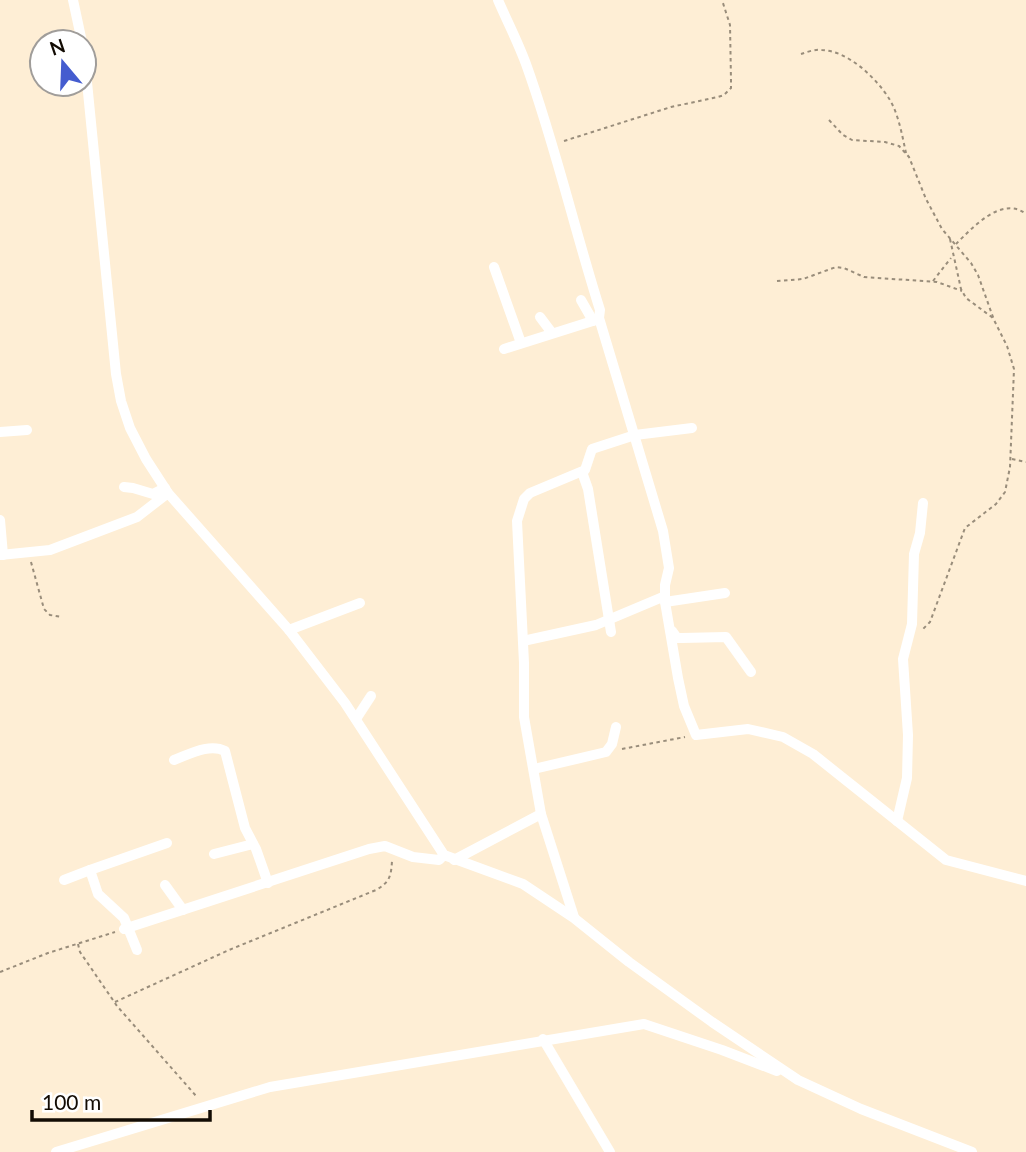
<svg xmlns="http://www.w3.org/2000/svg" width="1026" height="1152" font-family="Lato,sans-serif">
<rect width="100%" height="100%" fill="#feeed5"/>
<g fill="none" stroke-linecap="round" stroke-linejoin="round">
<g stroke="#998d7b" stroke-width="2" stroke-dasharray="3.5 3.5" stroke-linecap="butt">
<path d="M801 54C807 52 815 49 822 50 849 51 877 79 890 100 899 116 902 135 906 153"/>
<polyline points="829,120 843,135 852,140 885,142 899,146 909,157 926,199 942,229 971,263 978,275 994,320 1007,346 1014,369 1010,467 1005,492 996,504 965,528 930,622 923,629"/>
<polyline points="564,141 671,107 718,97 724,95 731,88 731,81 730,25 722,0"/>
<polyline points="950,239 961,289 966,298 993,318"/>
<path d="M956 244C972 228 1002 195 1026 214"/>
<polyline points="777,281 803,279 836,267 844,268 864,277 937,282 962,291"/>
<polyline points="933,281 951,258"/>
<polyline points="1012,459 1026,462"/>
<polyline points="31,562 44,609 50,615 62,617"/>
<polyline points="622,749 685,737"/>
<polyline points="78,944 80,952 117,1006 197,1097"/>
<polyline points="0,972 48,953 115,932"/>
<path d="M115 1002 229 950 376 890C390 882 391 876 392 861"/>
</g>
<g stroke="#fff" stroke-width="10">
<polyline points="73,0 82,42"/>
<path d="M498 0C507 21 518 42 526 64 555 144 574 228 600 310L599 318 663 531 669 568 665 585V602L678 678 684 706 696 735 748 729 783 737 813 754 946 860 1026 881"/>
<polyline points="84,52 116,374 121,401 130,428 146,459 168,493 289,630 345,703 444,855 523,884 574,918 629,962 712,1022 798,1080 861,1109 972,1152"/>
<polyline points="494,267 521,343"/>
<polyline points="581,300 593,321"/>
<polyline points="540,317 552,333"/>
<polyline points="504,349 599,319"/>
<polyline points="0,432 27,430"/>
<polyline points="582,472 588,489 611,632"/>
<polyline points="124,487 133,488 153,494 165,488"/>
<polyline points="0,520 3,555"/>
<polyline points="0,555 50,550 137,517 168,493"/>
<polyline points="665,602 725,593"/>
<polyline points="289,630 360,603"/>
<polyline points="672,631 677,638 682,638 726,637 751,672"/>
<polyline points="523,641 596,625 665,596"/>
<polyline points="356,719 371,696"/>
<path d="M174 760C190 754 210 743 225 751L245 828 256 849 268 883"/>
<polyline points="534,769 606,752 612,744 616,727"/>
<polyline points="897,821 907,778 908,735 903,659 912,624 914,554 920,533 923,503"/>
<polyline points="214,854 253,844"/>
<polyline points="454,860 541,814"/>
<polyline points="64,880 90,870"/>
<polyline points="165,885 183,910"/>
<polyline points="574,917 541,814 524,717 524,663 517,521 524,499 530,493 585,470 592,449 635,435 692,428"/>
<polyline points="124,929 369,849 385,846 413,857 439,860 444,855"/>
<polyline points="137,950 124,918 98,894 90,870 167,843"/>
<polyline points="543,1039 610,1152"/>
<polyline points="56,1152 270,1087 644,1024 722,1050 777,1071"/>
</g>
</g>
<g transform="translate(63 63) rotate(341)"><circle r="33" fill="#ffffff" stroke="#a09d9a" stroke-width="2"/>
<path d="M0-5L12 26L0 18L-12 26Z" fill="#445ccf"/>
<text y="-10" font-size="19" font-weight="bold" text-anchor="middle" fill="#120b03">N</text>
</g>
<path d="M32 1110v10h178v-10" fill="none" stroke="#120b03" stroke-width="3.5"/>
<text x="42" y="1110" font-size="21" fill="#120b03" stroke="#ffffff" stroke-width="5" paint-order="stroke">100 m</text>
</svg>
